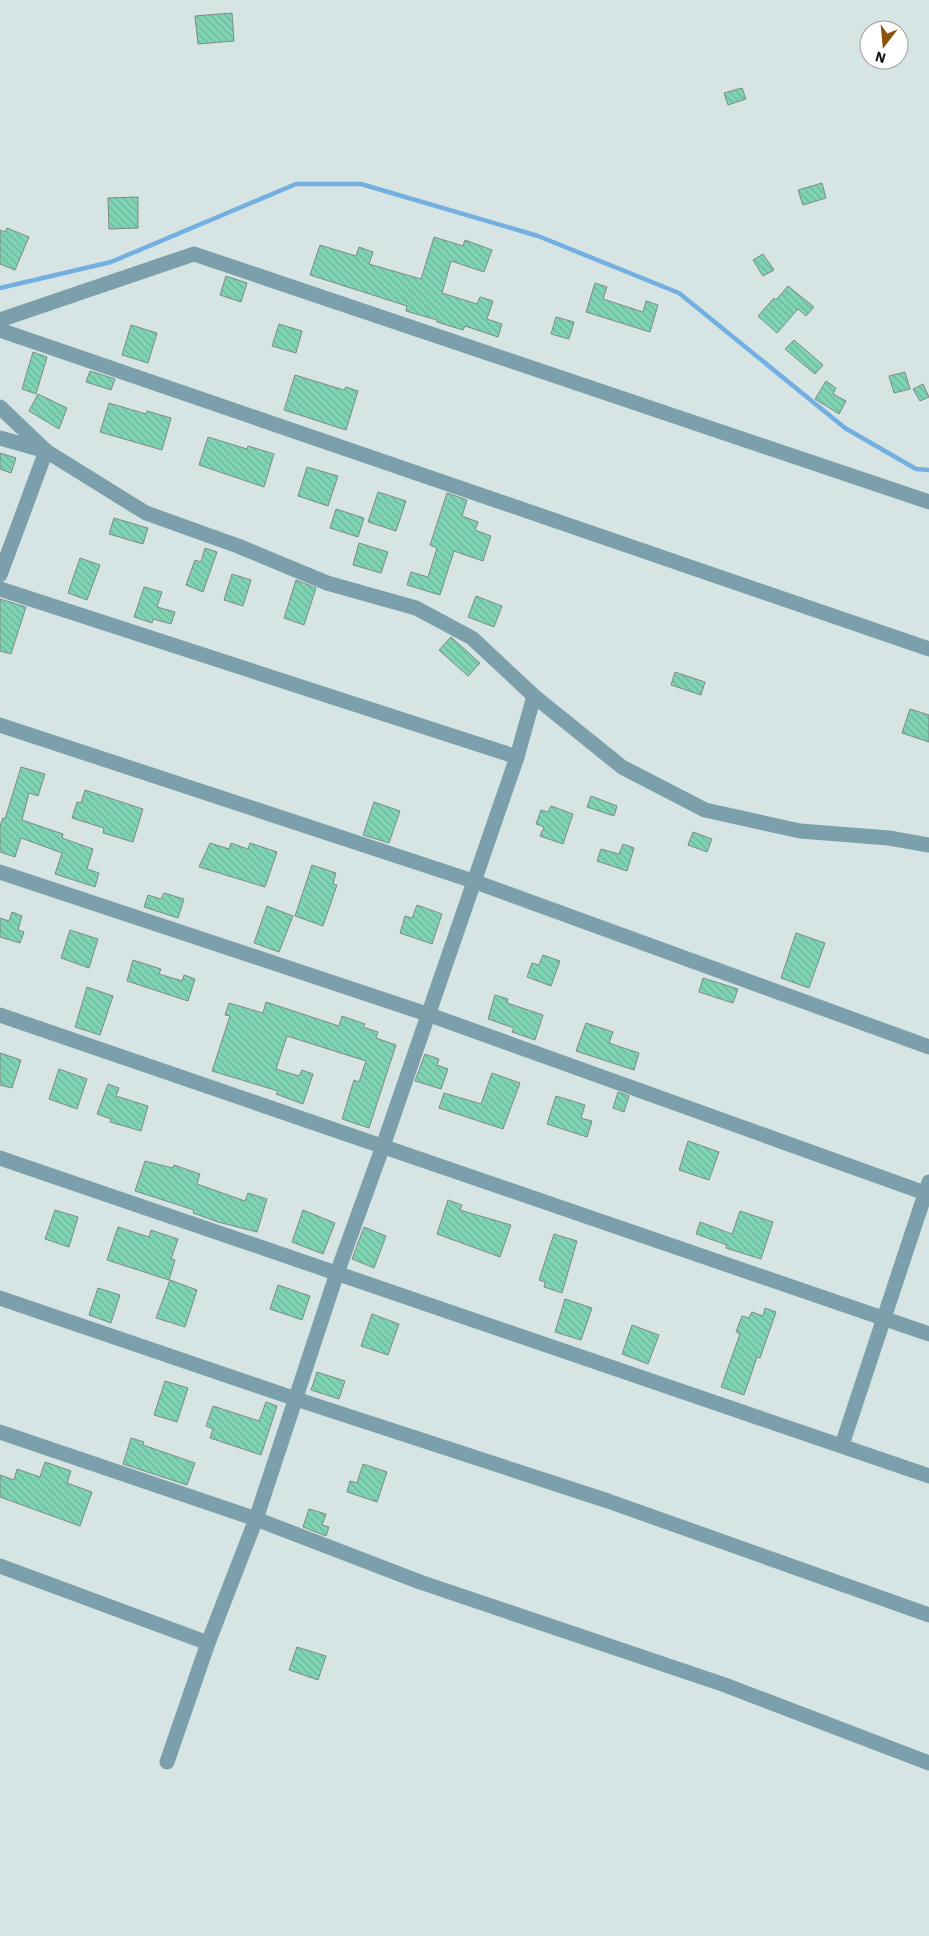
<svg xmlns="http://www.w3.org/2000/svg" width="929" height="1936" font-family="'IBM Plex Sans',sans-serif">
<defs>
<pattern id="building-back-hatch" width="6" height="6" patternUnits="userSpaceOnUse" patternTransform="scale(1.25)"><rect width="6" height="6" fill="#7fd4b4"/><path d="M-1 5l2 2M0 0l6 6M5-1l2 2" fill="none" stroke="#6db59a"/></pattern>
</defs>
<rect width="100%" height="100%" fill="#d6e4e3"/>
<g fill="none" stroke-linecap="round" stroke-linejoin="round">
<polyline stroke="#74afe1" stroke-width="4.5" points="0,288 111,262 296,184 361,184 538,236 679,293 845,428 916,469 929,470"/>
</g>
<g fill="url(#building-back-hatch)" stroke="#7f8a85">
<polygon points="232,13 234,41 198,44 195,16"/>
<polygon points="742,88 746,99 728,105 724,93"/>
<polygon points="822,183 826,198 803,205 798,190"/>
<polygon points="138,197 138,228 109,229 108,198"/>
<polygon points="7,228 29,237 15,270 0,264 0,230 5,232"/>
<polygon points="434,237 463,246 465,240 492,250 484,272 451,261 442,293 477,304 480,297 493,301 487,319 502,324 498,337 465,326 463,330 437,322 437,320 406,311 407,306 310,275 320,245 356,256 359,247 373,252 369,264 421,279"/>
<polygon points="763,254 774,270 763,276 753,260"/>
<polygon points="226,276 247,283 241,302 220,295"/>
<polygon points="595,283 607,287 603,299 643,312 646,301 658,305 650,332 586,312"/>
<polygon points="788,286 814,307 806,316 798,309 777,333 758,316 774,298 776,300"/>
<polygon points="556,317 574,322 569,339 551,334"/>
<polygon points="279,324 302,331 296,353 272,346"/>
<polygon points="131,325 157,333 148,363 122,355"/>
<polygon points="794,340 823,365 815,374 785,349"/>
<polygon points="33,352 47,357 36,394 22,389"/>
<polygon points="90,371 115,379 111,390 86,382"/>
<polygon points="905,372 910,389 894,393 889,376"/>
<polygon points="295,375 344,390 346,387 358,391 346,430 284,410"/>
<polygon points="826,381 836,388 833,394 846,401 839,414 815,399"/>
<polygon points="923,384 929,397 920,401 913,389"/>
<polygon points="38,394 67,408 59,429 29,411"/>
<polygon points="109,403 146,414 147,411 171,418 162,450 100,432"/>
<polygon points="208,437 247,449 248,446 274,454 264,487 199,465"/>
<polygon points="0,453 16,458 11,473 0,469"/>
<polygon points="307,467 338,476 328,506 298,496"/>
<polygon points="378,492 406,501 396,531 368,522"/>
<polygon points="447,493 467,500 462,516 478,522 475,530 491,536 483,561 454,551 440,595 407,585 411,572 428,577 437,548 430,545"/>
<polygon points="336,509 364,518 358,537 330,528"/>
<polygon points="114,518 148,528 143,544 109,534"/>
<polygon points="359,543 388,552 381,573 353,565"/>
<polygon points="205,548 217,552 203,592 186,585 195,560 201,562"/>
<polygon points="80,558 100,565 87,600 68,593"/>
<polygon points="232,574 251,580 243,606 224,600"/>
<polygon points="296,580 316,588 304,625 284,618"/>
<polygon points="144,587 162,592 157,607 175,612 171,624 153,619 152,623 134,617"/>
<polygon points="476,596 502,606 494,627 468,617"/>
<polygon points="0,599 26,607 11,654 0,651"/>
<polygon points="451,637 480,663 468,676 439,650"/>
<polygon points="675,672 705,682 701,695 671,685"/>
<polygon points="910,709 929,715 929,742 902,733"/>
<polygon points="21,767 45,774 38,796 29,793 22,820 63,834 62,838 93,849 87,869 99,873 95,887 55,874 62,853 21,838 15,857 0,852 0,826 3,818 5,819"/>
<polygon points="85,790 143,809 133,842 103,833 104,828 72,818 77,802 81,803"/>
<polygon points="591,796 617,806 614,816 587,807"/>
<polygon points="374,802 400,811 389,843 363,835"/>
<polygon points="551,806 573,814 563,844 540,836 544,827 536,824 541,810 548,812"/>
<polygon points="693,832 712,839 707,852 688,845"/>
<polygon points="210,843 229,849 231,843 248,849 250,843 277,852 265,887 199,867"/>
<polygon points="623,844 634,848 627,871 597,861 601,849 619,854"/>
<polygon points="312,865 336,873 333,884 337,885 323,926 295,916"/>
<polygon points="164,893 184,899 178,918 144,907 148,895 161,899"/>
<polygon points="417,905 442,914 432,944 400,933 405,916 412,918"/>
<polygon points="267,906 293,916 279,952 254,943"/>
<polygon points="12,912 22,916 18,930 24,932 20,943 0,937 0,918 9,921"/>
<polygon points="70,930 98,939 89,968 61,958"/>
<polygon points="796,933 825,943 809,988 781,978"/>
<polygon points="543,955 560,961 551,986 527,977 532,963 539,965"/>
<polygon points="133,960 161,969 159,974 182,981 184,975 195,979 188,1001 127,981"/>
<polygon points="703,978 738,989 733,1003 699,992"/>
<polygon points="87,987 113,996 100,1035 75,1027"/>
<polygon points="495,995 508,999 507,1003 543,1015 535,1040 512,1032 514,1028 488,1019"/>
<polygon points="266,1002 339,1026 342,1016 365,1024 363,1027 378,1032 376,1038 396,1045 369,1128 342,1119 354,1080 359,1082 366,1061 287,1036 276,1069 299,1076 302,1070 313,1074 303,1104 276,1094 278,1091 212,1071 230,1016 225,1015 229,1003 263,1013"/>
<polygon points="586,1023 613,1032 609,1043 639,1053 634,1070 576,1051"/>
<polygon points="0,1053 21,1060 12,1088 0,1085"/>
<polygon points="425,1054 439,1059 437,1065 448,1069 441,1089 415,1081"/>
<polygon points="59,1069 87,1079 77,1109 49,1099"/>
<polygon points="492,1073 520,1083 503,1129 439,1108 444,1093 481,1104"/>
<polygon points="108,1084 119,1088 116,1096 148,1106 141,1131 110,1122 111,1119 97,1114"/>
<polygon points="618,1092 629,1096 624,1112 613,1108"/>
<polygon points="556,1096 585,1105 581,1118 592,1121 587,1137 547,1124"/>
<polygon points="688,1141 719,1152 709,1180 679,1170"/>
<polygon points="145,1161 173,1168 174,1165 200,1174 197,1184 245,1201 248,1193 267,1199 257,1232 218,1222 193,1213 194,1210 135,1191"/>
<polygon points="448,1200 462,1205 460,1210 511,1225 500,1257 437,1234"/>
<polygon points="55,1210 78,1217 69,1247 45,1239"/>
<polygon points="303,1210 335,1223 323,1254 292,1242"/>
<polygon points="740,1211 773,1222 761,1259 726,1248 727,1245 696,1234 700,1222 732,1234"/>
<polygon points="118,1227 149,1237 151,1230 178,1239 171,1259 175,1260 169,1280 107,1260"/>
<polygon points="364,1227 386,1236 374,1268 352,1259"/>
<polygon points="554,1234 577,1241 562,1293 544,1287 545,1282 539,1280"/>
<polygon points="170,1280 197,1290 185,1327 156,1318"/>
<polygon points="278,1285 310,1296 302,1320 270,1309"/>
<polygon points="98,1288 120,1295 111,1323 89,1315"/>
<polygon points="565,1299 592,1308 581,1340 555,1332"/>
<polygon points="765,1308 776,1312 760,1358 757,1357 744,1395 721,1387 740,1334 736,1332 742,1316 749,1318 752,1312 763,1316"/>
<polygon points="372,1314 399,1324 388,1355 361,1346"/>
<polygon points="632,1325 659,1335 648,1364 622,1354"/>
<polygon points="317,1372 345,1381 339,1399 311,1390"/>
<polygon points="165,1381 188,1388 177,1422 154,1415"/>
<polygon points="266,1402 277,1406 261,1455 210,1438 213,1429 206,1426 213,1406 259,1421"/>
<polygon points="131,1438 144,1442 143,1445 195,1463 187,1485 123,1464"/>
<polygon points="45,1462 71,1471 67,1483 92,1492 80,1526 0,1497 0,1475 14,1480 17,1469 40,1477"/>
<polygon points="363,1464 387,1472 377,1502 347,1492 350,1481 357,1483"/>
<polygon points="309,1509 326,1514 322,1525 329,1527 326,1536 303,1527"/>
<polygon points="297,1647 326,1656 318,1680 289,1670"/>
</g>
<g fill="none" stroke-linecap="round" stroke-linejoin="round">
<g stroke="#7ca0ab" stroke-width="15">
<polyline points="0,320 194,254 929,502"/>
<polyline points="0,330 929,649"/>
<polyline points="0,407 46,451 146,513 238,546 327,583 416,608 472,638 534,696 622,767 705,810 800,831 889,838 929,845"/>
<polyline points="0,438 46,451 0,575"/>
<polyline points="0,589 517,757"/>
<polyline points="0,725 473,881 929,1047"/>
<polyline points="0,872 427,1014 925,1193"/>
<polyline points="0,1015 929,1334"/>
<polyline points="0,1158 929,1476"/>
<polyline points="0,1298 296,1399 608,1501 929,1615"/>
<polyline points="0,1432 256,1519 420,1582 725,1685 929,1763"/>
<polyline points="842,1445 929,1182"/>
<polyline points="0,1566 208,1643"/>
<polyline points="167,1762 208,1643 256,1519 337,1273 383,1146 517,757 534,696"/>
</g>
</g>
<g transform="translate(884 45) rotate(196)"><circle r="24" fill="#ffffff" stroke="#9fa1a1"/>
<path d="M0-4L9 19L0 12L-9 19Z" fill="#8c5309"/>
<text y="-8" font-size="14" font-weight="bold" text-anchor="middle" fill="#0f1413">N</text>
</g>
</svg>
